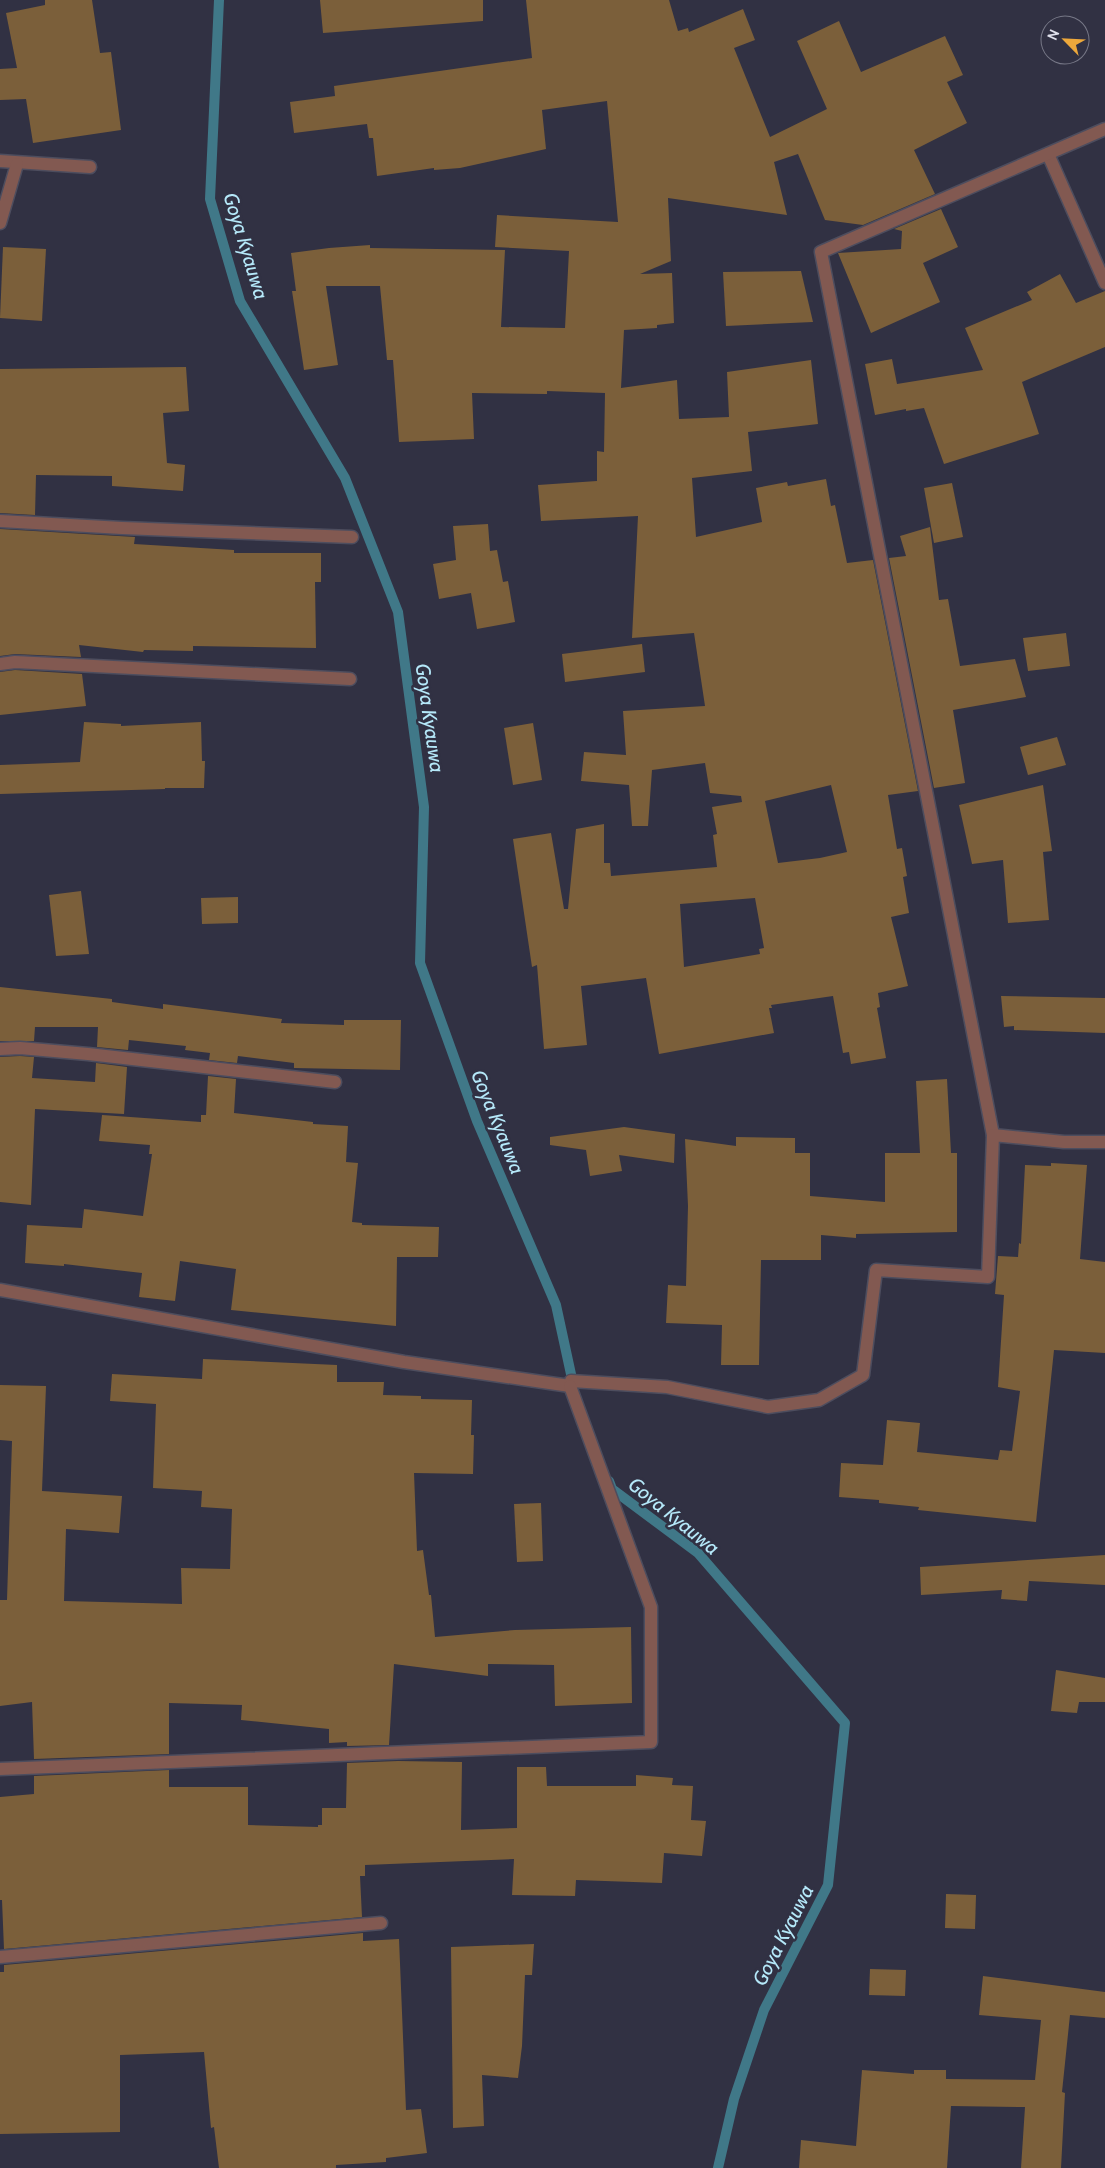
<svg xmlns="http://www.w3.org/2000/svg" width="1105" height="2168" font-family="Cabin,sans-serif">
<rect width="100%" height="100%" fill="#313143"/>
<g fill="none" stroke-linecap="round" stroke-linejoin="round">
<g stroke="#407888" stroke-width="10">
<polyline points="219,0 210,199 240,301 345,478 398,612 424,807 420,963 477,1121 556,1305 574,1388"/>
<polyline points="609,1481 612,1489 698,1553 845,1723 828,1885 764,2010 734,2099 718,2168"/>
</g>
</g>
<g fill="#7b5f3a" fill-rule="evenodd">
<polygon points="45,0 92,0 100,53 111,52 121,130 33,143 26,99 0,100 0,69 17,68 6,13 45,5"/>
<polygon points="320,0 483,0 483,21 323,33"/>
<path d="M526 0H669L678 31 688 28 689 32 743 9 755 40 734 48 770 137 827 109 797 41 839 21 861 72 945 36 963 75 947 82 967 123 914 150 935 194 863 225 825 220 798 154 774 162 787 215 668 198 671 261 640 274 672 273 674 323 657 325V328L624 330 621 388 677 380 679 419 729 417 727 372 811 360 818 424 748 432 752 471 692 478 696 537 762 522 756 488 787 482 788 486 826 479 831 506 835 505 847 563 873 560 918 791 888 795 897 849 902 848 907 876 903 877 909 913 891 917 908 986 878 993 880 1007 877 1008 886 1058 851 1064 849 1052 843 1053 833 996 771 1005 772 1008H769L774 1033 659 1054 646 978 581 986 587 1045 544 1049 537 965 532 967 513 839 551 833 564 909H568L576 829 604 824V863H610L611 876 717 867 713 835 717 834 712 807 742 802 741 796 710 793 705 763 652 770 648 826H632L629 785 581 781 584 752 626 755 623 711 705 706 694 633 632 638 638 516 541 521 538 485 597 481V451L604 452 605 393 547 391V394L472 393 474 439 399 442 393 360H387L380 286H326L338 365 304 370 292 291H296L291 253 329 248 370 245V248L505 250 501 327 565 328 569 251 495 247 497 215 618 222 607 101 542 110 546 149 460 168 434 170V168L377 176 373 138H369L367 124 294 133 290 102 335 96 334 86 532 58ZM831 785 847 852 820 858 778 863 765 801ZM755 898 764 948 759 949 760 954 684 967 680 904Z"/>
<polygon points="941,209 958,247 923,263 940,302 871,333 838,253 901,249 902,231 894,229"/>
<polygon points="3,247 46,249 42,321 0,318"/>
<polygon points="801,271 813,322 726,326 723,272"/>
<polygon points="1060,274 1076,303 1105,291 1105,347 1022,382 1039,434 944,464 924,408 906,411 906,409 875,415 865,364 892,359 897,384 983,370 965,328 1032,300 1027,292"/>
<polygon points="186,367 189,411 163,413 167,463 185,465 183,491 112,486 112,476 36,475 35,515 0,513 0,369"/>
<polygon points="952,483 963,537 934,543 924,488"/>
<polygon points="488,524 490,551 497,550 503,582 508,581 515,622 477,629 471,593 439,599 433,564 456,560 453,526"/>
<polygon points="930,527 939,600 948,599 960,666 1015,659 1026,697 953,710 965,783 934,788 889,558 906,556 900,536"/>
<polygon points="0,529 135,537 134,544 234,550 234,553 321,553 321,582 315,582 316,648 193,646 193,651 144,650 143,652 79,645 81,657 15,654 0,656"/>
<polygon points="1066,633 1070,666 1028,671 1023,638"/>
<polygon points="642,644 645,672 565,682 562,654"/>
<polygon points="15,670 82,674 86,706 0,715 0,672"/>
<polygon points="84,722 121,724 121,726 201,722 202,761 205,761 204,788 165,788 165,789 0,794 0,765 80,762"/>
<polygon points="533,723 542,780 513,785 504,728"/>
<polygon points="1057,737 1066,765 1028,775 1020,747"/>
<polygon points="1043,785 1052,851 1043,852 1049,920 1008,923 1003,860 972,864 959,805"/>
<polygon points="81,891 89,954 56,956 49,895"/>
<polygon points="238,897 238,923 202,924 201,898"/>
<polygon points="0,987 112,999 112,1002 163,1009 163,1004 282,1019 281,1023 344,1025 344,1020 401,1020 400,1070 294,1068 294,1063 238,1056 237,1063 209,1060 210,1053 185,1050 186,1046 129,1040 128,1050 97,1047 98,1027 35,1027 34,1041 0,1041"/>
<polygon points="1001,996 1105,998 1105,1033 1014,1030 1014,1026 1004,1027"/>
<polygon points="20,1056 34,1057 32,1078 95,1082 96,1063 127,1067 124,1114 35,1109 31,1205 0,1202 0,1057"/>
<polygon points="208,1076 236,1079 234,1113 313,1122 313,1124 348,1126 346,1162 358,1163 352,1222 362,1223 362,1225 439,1227 438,1257 397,1257 396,1326 231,1310 236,1269 180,1261 175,1301 139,1297 142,1273 64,1264 64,1266 25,1263 27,1225 82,1228 84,1209 143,1216 152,1154 149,1154 150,1145 99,1141 102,1115 201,1122 201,1115 206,1115"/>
<polygon points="947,1079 951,1153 957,1153 957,1232 856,1234 856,1238 821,1235 821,1260 761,1260 759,1365 721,1365 722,1325 666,1323 668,1285 686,1286 688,1206 685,1139 736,1146 736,1137 795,1138 795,1153 810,1153 810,1196 885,1202 885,1153 920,1153 916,1081"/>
<polygon points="624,1127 675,1134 674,1163 619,1155 622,1171 590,1176 586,1150 550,1145 550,1137"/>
<polygon points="1051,1163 1087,1165 1080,1259 1105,1262 1105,1353 1054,1350 1036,1522 918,1510 919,1507 879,1503 879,1500 839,1497 841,1463 883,1465 887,1420 920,1423 917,1452 998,1460 1000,1450 1012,1451 1020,1391 998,1387 1004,1295 995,1294 998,1256 1018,1257 1019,1243 1021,1244 1025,1165 1051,1166"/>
<polygon points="203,1359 337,1365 337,1382 384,1382 383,1395 421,1396 421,1399 472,1400 471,1435 474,1435 473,1474 414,1473 417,1551 423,1550 429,1595 431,1595 435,1637 515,1630 631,1627 632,1703 555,1706 554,1665 488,1664 488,1676 394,1664 389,1745 347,1746 347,1742 329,1743 329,1729 241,1720 242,1705 169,1703 169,1754 34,1759 32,1702 0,1706 0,1600 7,1600 12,1441 0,1440 0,1385 46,1386 42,1491 122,1496 119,1533 66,1529 64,1601 182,1604 181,1568 230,1569 232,1509 201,1507 202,1491 153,1488 156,1404 110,1401 112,1374 202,1379"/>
<polygon points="541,1503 543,1561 517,1562 514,1504"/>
<polygon points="1105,1555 1105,1585 1029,1581 1027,1601 1001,1599 1002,1590 921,1595 920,1567"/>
<polygon points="1056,1670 1105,1678 1105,1702 1079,1702 1077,1713 1051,1711"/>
<polygon points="398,1761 462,1762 461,1830 517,1828 517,1767 546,1767 547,1786 636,1786 636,1775 673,1778 672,1785 693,1786 691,1820 706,1821 702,1856 664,1853 662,1883 576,1880 575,1896 512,1895 514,1859 365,1865 365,1876 360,1876 362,1917 4,1949 2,1900 0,1900 0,1797 34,1794 34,1776 169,1770 169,1787 248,1787 248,1825 318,1827 318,1825 322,1825 322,1808 346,1808 347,1763"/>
<polygon points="946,1894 976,1895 975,1929 945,1928"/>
<polygon points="363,1933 363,1941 399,1939 406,2110 421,2109 427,2153 386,2158 386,2162 336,2165 336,2168 219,2168 214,2127 211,2128 204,2052 120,2055 120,2132 0,2134 0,1972 4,1972 4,1965"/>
<polygon points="534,1944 532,1975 525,1975 522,2046 518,2078 482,2075 484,2126 453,2128 451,1947"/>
<polygon points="870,1969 906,1970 905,1996 869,1995"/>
<polygon points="983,1976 1105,1992 1105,2018 1070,2015 1062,2092 1065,2093 1061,2168 1021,2168 1025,2107 951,2106 947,2168 799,2168 801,2140 856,2146 862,2070 914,2074 914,2070 946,2070 946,2079 1035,2080 1041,2020 979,2015"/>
</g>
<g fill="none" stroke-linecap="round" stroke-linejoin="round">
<defs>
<g id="street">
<polyline points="1048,154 1105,283"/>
<polyline points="0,161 90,167"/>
<polyline points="0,223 17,164"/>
<polyline points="0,521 122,528 352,537"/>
<polyline points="0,664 15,662 350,679"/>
<polyline points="0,1049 20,1048 88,1054 335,1082"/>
<polyline points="993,1135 821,252 1105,129"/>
<polyline points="0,1290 404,1362 570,1386 571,1381 667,1387 768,1407 819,1400 863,1375 876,1270 988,1277 993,1135 1064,1142 1105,1142"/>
<polyline points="0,1769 651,1742 651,1607 570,1386"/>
<polyline points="0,1957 381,1923"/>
</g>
</defs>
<use href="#street" stroke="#4d4d5e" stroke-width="15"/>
<use href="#street" stroke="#825951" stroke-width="12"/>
</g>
<g text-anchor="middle" stroke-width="5" stroke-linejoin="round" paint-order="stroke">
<g font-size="20" font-style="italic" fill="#b5e8f9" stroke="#313143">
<text transform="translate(246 246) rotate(73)" y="7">Goya Kyauwa</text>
<text transform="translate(430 718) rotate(82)" y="7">Goya Kyauwa</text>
<text transform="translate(498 1122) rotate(68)" y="7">Goya Kyauwa</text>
<text transform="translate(674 1516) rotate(39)" y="7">Goya Kyauwa</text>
<text transform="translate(783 1935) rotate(-63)" y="7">Goya Kyauwa</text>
</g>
</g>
<g transform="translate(1065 40) rotate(294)"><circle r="24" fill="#313143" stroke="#777887"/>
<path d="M0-4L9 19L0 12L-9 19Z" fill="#eda83b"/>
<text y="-8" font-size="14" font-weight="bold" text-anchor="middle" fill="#e1e2ed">N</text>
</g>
</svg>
